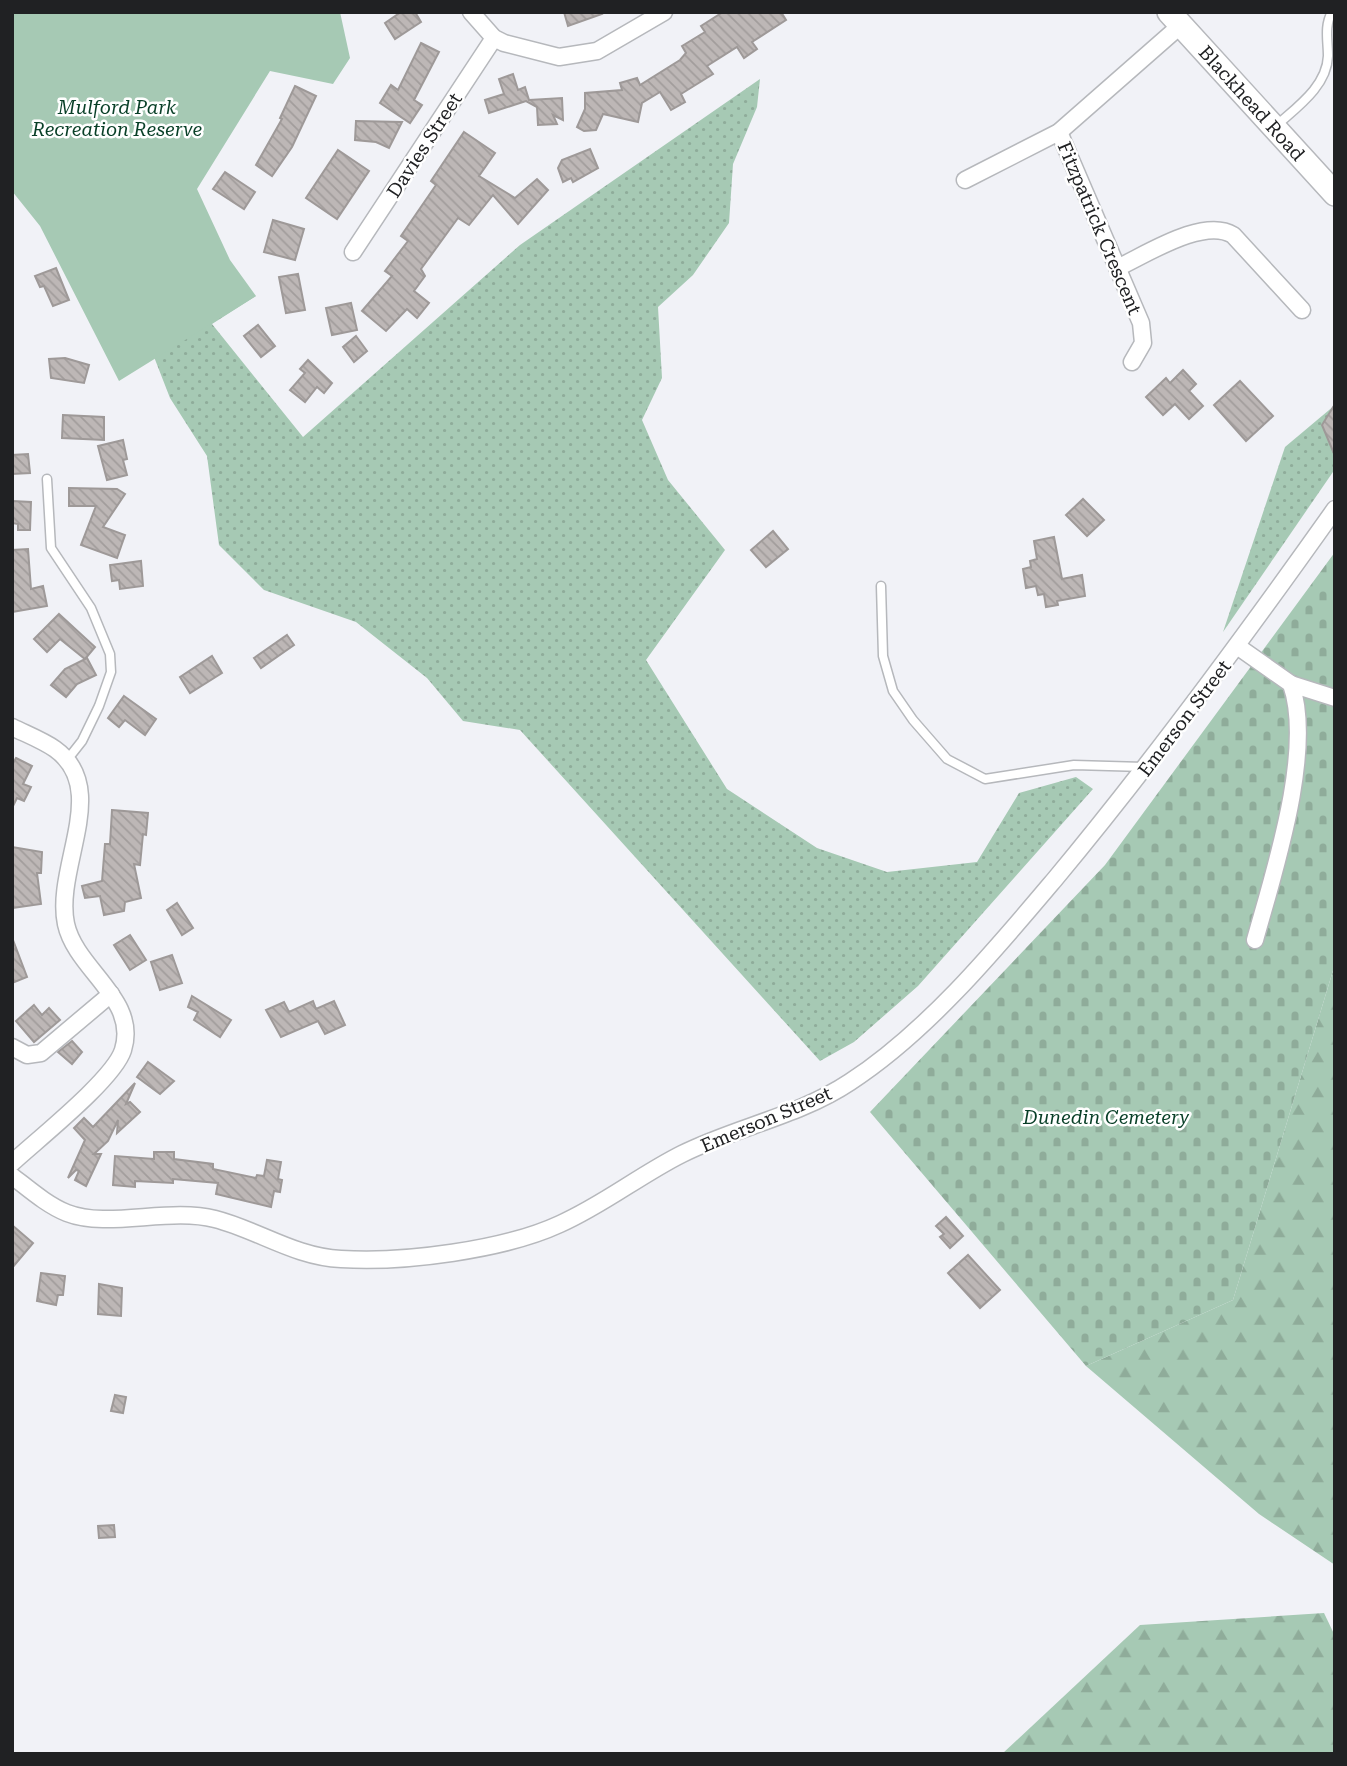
<svg xmlns="http://www.w3.org/2000/svg" width="1347" height="1766" font-family="'Roboto Serif',serif">
<defs>
<pattern id="grass-dots" width="8" height="8" patternUnits="userSpaceOnUse" patternTransform="scale(1.75)"><rect width="8" height="8" fill="#a6c9b4"/><path d="M2 2h.1M6 6h.1" fill="none" stroke="#8fac9a" stroke-width="1.8" stroke-linecap="round"/></pattern>
<pattern id="forest-firs" width="22" height="20" patternUnits="userSpaceOnUse" patternTransform="scale(1.75)"><rect width="22" height="20" fill="#a6c9b4"/><path d="M5 1l3.5 6h-7zM16 11l3.5 6h-7z" fill="#8fac9a"/></pattern>
<pattern id="cemetery-stones" width="16" height="16" patternUnits="userSpaceOnUse" patternTransform="scale(1.75)"><rect width="16" height="16" fill="#a6c9b4"/><path d="M2 7V4a2 2 0 0 1 4 0v3zM10 15v-3a2 2 0 0 1 4 0v3z" fill="#8fac9a"/></pattern>
<pattern id="building-back-hatch" width="6" height="6" patternUnits="userSpaceOnUse" patternTransform="scale(1.75)"><rect width="6" height="6" fill="#bdb7b6"/><path d="M-1 5l2 2M0 0l6 6M5-1l2 2" fill="none" stroke="#a29d9c"/></pattern>
</defs>
<rect width="100%" height="100%" fill="#f1f2f7"/>
<g fill="url(#grass-dots)">
<polygon points="760,79 757,107 733,164 729,223 693,275 658,307 662,378 642,420 668,480 725,550 646,660 727,789 817,848 887,872 977,862 1019,793 1076,777 1093,789 918,986 854,1042 820,1061 520,730 463,721 427,678 356,622 264,590 219,545 207,456 170,398 142,326 256,296 212,324 303,437 520,245"/>
<polygon points="1335,405 1335,469 1223,632 1285,447"/>
</g>
<g fill="url(#forest-firs)">
<polygon points="1335,964 1335,1565 1259,1514 1086,1366 1233,1300"/>
<polygon points="1324,1613 1335,1636 1335,1754 1002,1754 1140,1625"/>
</g>
<polygon fill="url(#cemetery-stones)" points="1335,552 1335,964 1233,1300 1086,1366 870,1112 1105,865"/>
<polygon fill="#a6c9b4" points="12,12 340,12 350,58 333,84 270,71 197,189 230,260 256,296 119,381 40,226 12,191"/>
<g fill="url(#building-back-hatch)" stroke="#9e9998" stroke-width="2">
<polygon points="401,12 415,12 421,22 395,39 385,23"/>
<polygon points="564,12 601,12 602,14 568,26"/>
<polygon points="723,12 781,12 786,20 752,42 757,49 744,58 737,47 707,66 713,74 681,94 685,102 671,110 660,92 642,103 638,122 603,114 596,130 584,131 577,127 585,109 585,93 622,90 620,83 637,78 640,85 680,60 686,53 682,46 705,32 701,26"/>
<polygon points="421,43 439,52 414,100 422,105 410,123 380,103 391,85 398,90"/>
<polygon points="513,74 518,90 525,87 529,100 562,98 563,120 553,115 557,124 538,125 537,107 526,101 489,113 485,100 504,94 499,79"/>
<polygon points="295,86 316,96 292,147 272,176 256,165 282,119 280,118"/>
<polygon points="356,121 402,122 389,148 376,142 355,140"/>
<polygon points="464,132 495,153 479,176 515,198 537,179 548,190 518,224 493,195 469,225 458,218 421,269 425,276 414,291 429,303 417,318 407,309 386,331 362,311 392,276 385,271 408,241 401,236 436,185 431,181"/>
<polygon points="590,149 598,168 573,182 571,178 563,182 558,168 562,160"/>
<polygon points="338,150 369,171 337,219 306,198"/>
<polygon points="225,172 255,192 244,209 213,189"/>
<polygon points="273,220 304,229 295,260 264,252"/>
<polygon points="56,268 69,300 53,306 44,286 40,287 35,276"/>
<polygon points="298,274 305,310 286,313 279,277"/>
<polygon points="351,303 357,330 332,335 326,308"/>
<polygon points="258,325 275,346 261,357 244,336"/>
<polygon points="356,336 367,351 354,362 343,347"/>
<polygon points="65,358 89,365 84,383 51,378 49,359"/>
<polygon points="308,360 332,383 324,393 317,387 305,402 290,390 305,373 300,369"/>
<polygon points="1183,370 1196,384 1189,391 1203,406 1189,419 1175,404 1163,415 1146,397 1166,378 1170,383"/>
<polygon points="1240,381 1273,416 1246,441 1214,405"/>
<polygon points="1335,404 1335,456 1322,425"/>
<polygon points="63,415 104,417 104,440 62,438"/>
<polygon points="123,440 127,459 123,460 127,475 107,480 98,446"/>
<polygon points="28,454 30,473 12,474 12,455"/>
<polygon points="69,488 117,489 125,494 103,527 125,535 117,558 81,545 96,506 69,506"/>
<polygon points="1083,499 1104,520 1087,536 1066,515"/>
<polygon points="12,501 31,502 30,530 18,530 18,524 12,523"/>
<polygon points="773,531 788,549 766,567 751,550"/>
<polygon points="1054,537 1062,579 1082,575 1085,596 1057,601 1058,605 1046,607 1044,594 1038,595 1036,586 1026,588 1023,569 1031,567 1030,561 1037,559 1034,541"/>
<polygon points="28,549 31,589 43,586 47,606 12,612 12,550"/>
<polygon points="141,561 143,586 120,589 119,580 112,581 110,565"/>
<polygon points="59,614 95,647 85,659 60,639 47,652 34,639"/>
<polygon points="287,635 294,645 261,668 254,658"/>
<polygon points="212,656 222,673 190,693 180,677"/>
<polygon points="87,658 96,675 77,684 66,697 51,685 65,669"/>
<polygon points="124,696 156,719 145,735 125,720 119,727 108,718"/>
<polygon points="16,758 32,766 23,784 31,787 24,801 17,798 12,808 12,765"/>
<polygon points="112,810 148,813 146,835 143,834 140,865 134,864 141,898 125,902 124,911 104,915 100,896 85,898 82,886 102,881 105,844 110,844"/>
<polygon points="12,847 42,852 41,873 37,873 41,904 12,908"/>
<polygon points="177,903 193,928 182,935 167,910"/>
<polygon points="130,935 146,960 130,970 114,945"/>
<polygon points="13,940 27,977 12,983 12,941"/>
<polygon points="172,955 182,983 160,990 151,962"/>
<polygon points="192,996 231,1020 220,1037 194,1020 198,1012 188,1007"/>
<polygon points="313,1001 316,1009 334,1001 345,1025 325,1034 318,1021 281,1037 266,1010 284,1002 289,1012"/>
<polygon points="34,1005 42,1015 49,1008 60,1020 34,1042 16,1021"/>
<polygon points="72,1041 82,1052 72,1064 58,1052"/>
<polygon points="148,1062 174,1081 160,1094 137,1077"/>
<polygon points="135,1083 126,1104 130,1102 140,1112 117,1133 118,1120 108,1141 94,1154 101,1154 86,1186 75,1180 79,1171 76,1170 68,1178 85,1140 74,1128 84,1118 93,1127"/>
<polygon points="154,1152 174,1152 174,1159 213,1164 213,1169 256,1178 257,1175 264,1176 267,1160 281,1162 278,1179 282,1180 280,1192 274,1191 271,1207 216,1194 218,1183 173,1179 173,1183 135,1181 135,1187 113,1185 115,1156 154,1159"/>
<polygon points="946,1217 963,1236 950,1248 940,1237 944,1234 936,1226"/>
<polygon points="12,1225 33,1243 12,1268"/>
<polygon points="968,1255 1000,1290 980,1308 948,1273"/>
<polygon points="41,1273 65,1276 63,1295 58,1295 56,1305 37,1301"/>
<polygon points="99,1284 122,1288 121,1316 98,1314"/>
<polygon points="115,1395 126,1397 123,1413 111,1411"/>
<polygon points="114,1525 115,1537 99,1538 98,1526"/>
</g>
<g fill="none" stroke-linecap="round" stroke-linejoin="round">
<defs>
<g id="service">
<path d="M1277 125C1297 107 1327 86 1328 56 1328 41 1324 26 1332 12"/>
<polyline points="47,479 51,548 91,608 110,654 111,672 99,706 82,741 67,760"/>
<polyline points="881,586 883,656 893,691 913,720 947,759 985,779 1074,765 1144,767"/>
</g>
<g id="minor">
<polyline points="471,12 494,38 504,43 559,57 597,51 664,12"/>
<polyline points="1059,132 1141,323 1143,343 1132,362"/>
<polyline points="965,180 1059,132 1181,25"/>
<polyline points="353,252 494,38"/>
<path d="M1119 267C1147 254 1204 217 1233 235L1302 310"/>
<polyline points="1237,646 1291,684 1335,698"/>
<path d="M12 727C26 734 42 740 55 749 111 789 54 867 66 924 76 970 139 999 123 1050 114 1079 38 1139 12 1163"/>
<path d="M1255 940C1274 872 1314 750 1291 684"/>
<polyline points="12,1047 27,1055 41,1053 111,994"/>
<path d="M12 1176C29 1189 47 1205 67 1213 108 1229 169 1207 215 1219 258 1230 295 1257 341 1259 403 1263 504 1250 560 1224 603 1205 640 1175 682 1154 736 1127 799 1116 850 1082 927 1032 996 949 1055 879 1154 760 1245 636 1335 509"/>
</g>
<polyline id="secondary" points="1169,12 1335,194"/>
</defs>
<use href="#service" stroke="#b6b8bc" stroke-width="11"/>
<use href="#minor" stroke="#b6b8bc" stroke-width="19"/>
<use href="#secondary" stroke="#b6b8bc" stroke-width="26"/>
<use href="#service" stroke="#fff" stroke-width="8"/>
<use href="#minor" stroke="#fff" stroke-width="16"/>
<use href="#secondary" stroke="#fff" stroke-width="23"/>
</g>
<g text-anchor="middle" stroke-width="5" stroke-linejoin="round" paint-order="stroke">
<g font-size="19" fill="#202123" stroke="#fff">
<text transform="translate(1252 103) rotate(48)" y="7">Blackhead Road</text>
<text transform="translate(424 145) rotate(-57)" y="7">Davies Street</text>
<text transform="translate(1100 228) rotate(67)" y="7">Fitzpatrick Crescent</text>
<text transform="translate(1184 718) rotate(-53)" y="7">Emerson Street</text>
<text transform="translate(766 1119) rotate(-23)" y="7">Emerson Street</text>
</g>
<g font-size="19" font-style="italic" fill="#083f27" stroke="#fff">
<text x="117" y="114">Mulford Park<tspan x="117" dy="22">Recreation Reserve</tspan></text>
<text x="1106" y="1124">Dunedin Cemetery</text>
</g>
</g>
<rect width="1347" height="1766" fill="none" stroke="#202123" stroke-width="28"/>
</svg>
